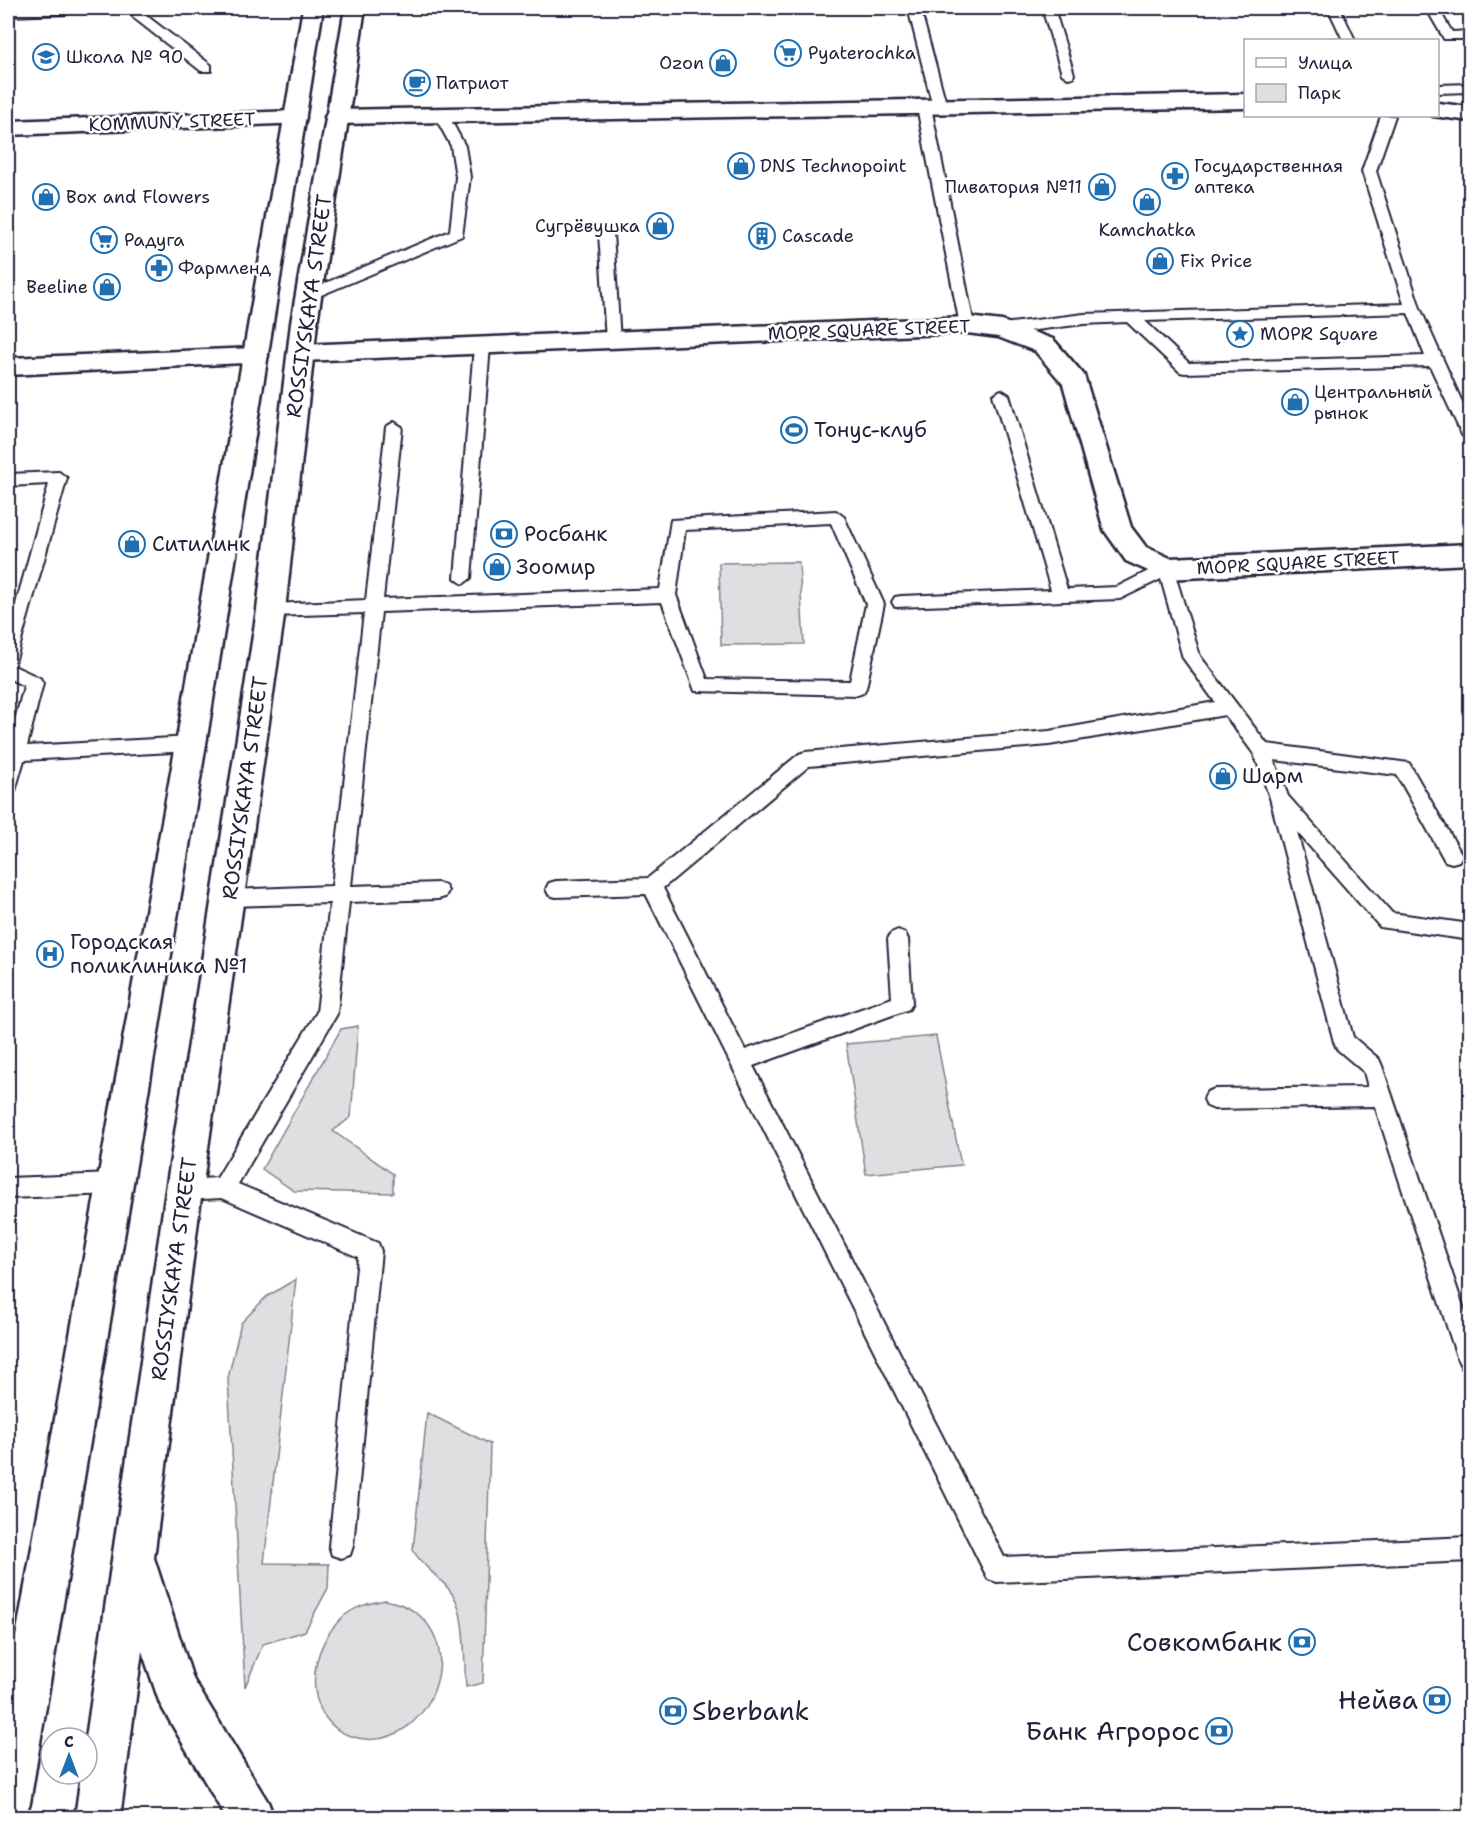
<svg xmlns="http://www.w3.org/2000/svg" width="1478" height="1825" font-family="'Shantell Sans',sans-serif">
<rect width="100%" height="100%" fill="#fff"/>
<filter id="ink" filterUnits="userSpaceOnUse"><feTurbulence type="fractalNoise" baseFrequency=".0167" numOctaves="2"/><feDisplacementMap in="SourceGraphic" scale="12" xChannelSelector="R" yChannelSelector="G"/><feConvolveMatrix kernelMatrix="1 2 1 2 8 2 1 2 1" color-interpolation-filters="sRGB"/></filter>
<g filter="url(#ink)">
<g fill="#dfdfe2" stroke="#80808e" stroke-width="1.5">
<polygon points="799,562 804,644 721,645 719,563"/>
<polygon points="358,1026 351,1117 333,1131 393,1174 393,1193 294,1191 262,1169 341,1029"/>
<polygon points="936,1036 961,1165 866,1174 846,1044"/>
<polygon points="296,1279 264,1563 329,1564 328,1588 305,1631 263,1644 245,1687 228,1378 241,1323 266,1297"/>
<path d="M427 1413 490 1444 483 1683 466 1687C464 1664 466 1613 453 1595 442 1577 423 1569 413 1550Z"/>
<path d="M385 1600C482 1619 435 1754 358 1738 348 1736 337 1731 330 1723 302 1693 315 1641 344 1616 356 1606 370 1603 385 1600Z"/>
</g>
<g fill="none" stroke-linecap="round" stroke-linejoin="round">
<defs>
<g id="service">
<polygon points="8,8 76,8 66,14 8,16"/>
<polygon points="128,8 140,8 143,13 211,65 211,71 201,71 134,18"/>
<polygon points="908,8 920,8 947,107 945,110 935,110 933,107"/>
<polygon points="1042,8 1054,8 1074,74 1073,77 1068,78 1062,74"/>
<polygon points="1328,8 1340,8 1355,40 1343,40"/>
<polygon points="1426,8 1438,8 1452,32 1470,31 1470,39 1444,39"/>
<polygon points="1470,84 1470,92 1438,93 1438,85"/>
<polygon points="924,103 931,107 974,325 967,330 960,325 917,107"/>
<polygon points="441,111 448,115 465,146 470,177 462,236 314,298 304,298 302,295 304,292 450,231 456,177 451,146 434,115"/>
<path d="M1381 116H1395L1376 171 1420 308 1470 420V440L1462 435 1430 366 1185 373 1180 372 1127 322 1084 324 1002 334 995 329 1002 324 1084 314 1404 304 1362 171ZM1408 313 1425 356 1189 363 1145 321Z"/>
<polygon points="606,229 613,233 620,341 613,346 606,341 599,233"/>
<polygon points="482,341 490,346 471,578 463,584 455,578 474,346"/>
<polygon points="1001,390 1009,395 1067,589 1117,587 1160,565 1172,565 1200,656 1267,744 1409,763 1462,855 1459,861 1452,863 1445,861 1397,775 1274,760 1288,796 1392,913 1470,924 1470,940 1380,927 1297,832 1353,1037 1379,1059 1382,1066 1470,1327 1470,1371 1462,1368 1458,1360 1375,1106 1214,1109 1207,1106 1204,1099 1207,1092 1214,1089 1368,1087 1364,1072 1337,1049 1334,1042 1270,798 1254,754 1225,715 1049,745 809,766 663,888 745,1050 892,998 888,939 891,933 898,930 905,933 908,939 912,1003 909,1009 753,1066 1004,1557 1470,1537 1470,1561 997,1582 988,1579 646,894 556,897 549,895 546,889 549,883 556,881 648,878 799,754 805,752 1049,731 1215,702 1183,658 1161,579 1120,599 895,607 892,602 895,597 901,596 1051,590 993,395"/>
<path d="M394 422 402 427 383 599 660 589 671 520 836 511 844 517 884 604 866 688 863 693 857 695 695 691 662 602 381 612 351 886 438 883 445 885 448 891 445 897 438 899 349 902 337 1014 238 1184 378 1243 381 1251 353 1546 350 1555 341 1558 332 1555 329 1546 358 1257 222 1198 184 1200 176 1197 173 1190 176 1183 184 1180 217 1178 317 1012 330 903 229 906 222 904 219 898 222 892 229 890 332 886 364 613 271 616 265 615 262 610 265 605 271 604 366 600 386 427ZM831 523 866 604 850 681 707 679 676 595 685 530Z"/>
<polygon points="59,472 67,478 14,666 40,678 43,683 27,746 191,737 197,739 200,744 197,749 191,751 24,760 15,791 8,794 8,747 24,686 8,678 8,633 49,484 8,486 8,474"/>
<polygon points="113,1174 121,1177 124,1184 121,1191 113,1194 8,1198 8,1178"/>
</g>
<g id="minor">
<polygon points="1246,94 1246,108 336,124 328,122 325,117 328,112 336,110"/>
<polygon points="1438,103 1470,107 1470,121 1433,116 1438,116"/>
<polygon points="295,111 303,113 306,118 303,123 8,135 8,121"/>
<polygon points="967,317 1002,321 1053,339 1084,375 1131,527 1146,547 1170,558 1470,544 1470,564 1166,579 1126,561 1104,530 1063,384 1035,351 998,337 967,333 301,361 292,359 288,353 292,347 301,345"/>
<polygon points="255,348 264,350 268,356 264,362 8,375 8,358"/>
</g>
<g id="secondary">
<polygon points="303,8 323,8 206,744 30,1803 24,1818 8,1818 8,1681 176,744"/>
<polygon points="345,8 365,8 317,323 285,610 202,1190 154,1558 193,1679 268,1802 274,1818 226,1818 160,1704 142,1651 120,1818 75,1818 81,1774 87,1774 86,1738 166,1190 257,610 291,323"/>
</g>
</defs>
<use href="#service" stroke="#22223b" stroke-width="4"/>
<use href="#minor" stroke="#22223b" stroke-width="5"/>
<use href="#secondary" stroke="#22223b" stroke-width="5"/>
<use href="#service" fill="#fff" fill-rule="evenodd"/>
<use href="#minor" fill="#fff" fill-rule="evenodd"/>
<use href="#secondary" fill="#fff" fill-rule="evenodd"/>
</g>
</g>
<defs>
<symbol id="supermarket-ring" viewBox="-11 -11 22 22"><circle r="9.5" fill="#fff" stroke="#1f6fb2" stroke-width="1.5"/><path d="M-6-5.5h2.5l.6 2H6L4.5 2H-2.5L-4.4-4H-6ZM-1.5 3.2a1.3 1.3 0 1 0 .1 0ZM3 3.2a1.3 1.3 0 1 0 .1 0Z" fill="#1f6fb2"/></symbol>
<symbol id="school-ring" viewBox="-11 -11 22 22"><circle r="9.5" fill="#fff" stroke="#1f6fb2" stroke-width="1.5"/><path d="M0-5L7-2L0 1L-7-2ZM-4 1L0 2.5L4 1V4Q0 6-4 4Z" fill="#1f6fb2"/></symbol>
<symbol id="shop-ring" viewBox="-11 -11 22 22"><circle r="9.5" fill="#fff" stroke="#1f6fb2" stroke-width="1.5"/><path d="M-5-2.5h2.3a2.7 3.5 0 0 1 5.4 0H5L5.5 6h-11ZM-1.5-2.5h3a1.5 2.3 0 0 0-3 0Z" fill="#1f6fb2"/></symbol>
<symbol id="cafe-ring" viewBox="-11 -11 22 22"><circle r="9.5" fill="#fff" stroke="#1f6fb2" stroke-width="1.5"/><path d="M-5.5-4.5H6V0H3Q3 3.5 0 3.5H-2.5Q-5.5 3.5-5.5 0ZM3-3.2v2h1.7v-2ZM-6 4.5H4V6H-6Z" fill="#1f6fb2"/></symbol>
<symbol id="pharmacy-ring" viewBox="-11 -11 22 22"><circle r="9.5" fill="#fff" stroke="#1f6fb2" stroke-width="1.5"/><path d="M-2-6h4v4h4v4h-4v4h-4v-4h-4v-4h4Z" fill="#1f6fb2"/></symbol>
<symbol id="building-ring" viewBox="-11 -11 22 22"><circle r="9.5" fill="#fff" stroke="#1f6fb2" stroke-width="1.5"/><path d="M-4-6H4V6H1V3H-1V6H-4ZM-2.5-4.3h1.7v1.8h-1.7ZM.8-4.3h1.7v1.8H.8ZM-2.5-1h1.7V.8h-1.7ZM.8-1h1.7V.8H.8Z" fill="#1f6fb2"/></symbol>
<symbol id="sight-ring" viewBox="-11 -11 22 22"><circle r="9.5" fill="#fff" stroke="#1f6fb2" stroke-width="1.5"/><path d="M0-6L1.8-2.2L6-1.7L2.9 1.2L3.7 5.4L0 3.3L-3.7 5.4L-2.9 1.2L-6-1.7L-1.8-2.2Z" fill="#1f6fb2"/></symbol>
<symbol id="stadium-ring" viewBox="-11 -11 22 22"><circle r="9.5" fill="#fff" stroke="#1f6fb2" stroke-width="1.5"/><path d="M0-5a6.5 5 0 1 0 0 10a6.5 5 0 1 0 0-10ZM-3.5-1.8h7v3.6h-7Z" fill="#1f6fb2"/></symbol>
<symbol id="bank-ring" viewBox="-11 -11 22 22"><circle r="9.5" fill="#fff" stroke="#1f6fb2" stroke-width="1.5"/><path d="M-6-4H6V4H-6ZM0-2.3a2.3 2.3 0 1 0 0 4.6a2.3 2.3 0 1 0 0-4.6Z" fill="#1f6fb2"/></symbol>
<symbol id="hospital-ring" viewBox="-11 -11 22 22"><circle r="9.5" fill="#fff" stroke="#1f6fb2" stroke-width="1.5"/><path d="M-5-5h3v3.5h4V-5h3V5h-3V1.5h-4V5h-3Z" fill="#1f6fb2"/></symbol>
</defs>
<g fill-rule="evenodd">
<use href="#supermarket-ring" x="773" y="38" width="30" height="30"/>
<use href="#school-ring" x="31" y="42" width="30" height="30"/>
<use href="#shop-ring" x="708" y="48" width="30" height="30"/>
<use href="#cafe-ring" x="402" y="68" width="30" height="30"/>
<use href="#shop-ring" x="726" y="151" width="30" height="30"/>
<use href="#pharmacy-ring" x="1160" y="161" width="30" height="30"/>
<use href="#shop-ring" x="1087" y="172" width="30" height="30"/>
<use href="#shop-ring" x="31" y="182" width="30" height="30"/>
<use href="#shop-ring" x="1132" y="187" width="30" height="30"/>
<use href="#shop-ring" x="645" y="211" width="30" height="30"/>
<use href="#building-ring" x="747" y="221" width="30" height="30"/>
<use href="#supermarket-ring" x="89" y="225" width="30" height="30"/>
<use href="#shop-ring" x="1145" y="246" width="30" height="30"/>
<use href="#pharmacy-ring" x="144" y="253" width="30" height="30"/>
<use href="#shop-ring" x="92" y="272" width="30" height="30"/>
<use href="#sight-ring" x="1225" y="319" width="30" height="30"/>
<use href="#shop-ring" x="1280" y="387" width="30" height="30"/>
<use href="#stadium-ring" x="779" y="415" width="30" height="30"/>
<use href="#bank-ring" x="489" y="519" width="30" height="30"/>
<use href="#shop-ring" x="117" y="529" width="30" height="30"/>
<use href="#shop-ring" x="482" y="552" width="30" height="30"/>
<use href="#shop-ring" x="1208" y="761" width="30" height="30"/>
<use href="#hospital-ring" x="35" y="939" width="30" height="30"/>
<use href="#bank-ring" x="1287" y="1627" width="30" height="30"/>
<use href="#bank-ring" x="1422" y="1685" width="30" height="30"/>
<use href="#bank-ring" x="658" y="1696" width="30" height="30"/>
<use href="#bank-ring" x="1204" y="1716" width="30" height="30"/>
</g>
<g text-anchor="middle" stroke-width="5" stroke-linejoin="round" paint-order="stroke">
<g font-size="18" fill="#22223b" stroke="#fff" text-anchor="start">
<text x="808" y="59">Pyaterochka</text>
<text x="66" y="63">Школа № 90</text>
<text x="704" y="69" text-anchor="end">Ozon</text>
<text x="436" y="89">Патриот</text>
<text x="760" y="172">DNS Technopoint</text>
<text x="1194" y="172">Государственная<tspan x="1194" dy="21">аптека</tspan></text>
<text x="1082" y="193" text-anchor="end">Пиватория №11</text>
<text x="66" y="203">Box and Flowers</text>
<text x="640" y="232" text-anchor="end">Сугрёвушка</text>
<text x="1147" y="236" text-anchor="middle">Kamchatka</text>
<text x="782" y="242">Cascade</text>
<text x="124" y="246">Радуга</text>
<text x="1180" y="267">Fix Price</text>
<text x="178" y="274">Фармленд</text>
<text x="88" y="293" text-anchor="end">Beeline</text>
<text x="1260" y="340">MOPR Square</text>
<text x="1314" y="398">Центральный<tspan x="1314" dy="21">рынок</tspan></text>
</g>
<g font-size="18" fill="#22223b" stroke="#fff">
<text transform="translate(172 122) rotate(-2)" y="6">KOMMUNY STREET</text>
<text transform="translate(869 330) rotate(-2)" y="6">MOPR SQUARE STREET</text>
<text transform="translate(1298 563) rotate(-3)" y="6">MOPR SQUARE STREET</text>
</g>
<g font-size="21" fill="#22223b" stroke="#fff">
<text transform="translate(309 306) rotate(-82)" y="7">ROSSIYSKAYA STREET</text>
<text transform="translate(245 788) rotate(-82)" y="7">ROSSIYSKAYA STREET</text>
<text transform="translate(174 1269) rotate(-82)" y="7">ROSSIYSKAYA STREET</text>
</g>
<g font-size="21" fill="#22223b" stroke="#fff" text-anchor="start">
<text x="814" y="437">Тонус-клуб</text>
<text x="524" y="541">Росбанк</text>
<text x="152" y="551">Ситилинк</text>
<text x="516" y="574">Зоомир</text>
<text x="1242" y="783">Шарм</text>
<text x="70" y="949">Городская<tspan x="70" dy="24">поликлиника №1</tspan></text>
</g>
<g font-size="26" fill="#22223b" stroke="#fff" text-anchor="end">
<text x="1282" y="1651">Совкомбанк</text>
<text x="1418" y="1709">Нейва</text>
<text x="692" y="1720" text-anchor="start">Sberbank</text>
<text x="1200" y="1740">Банк Агророс</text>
</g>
</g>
<rect width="1478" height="1825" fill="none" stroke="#fff" stroke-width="30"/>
<rect x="15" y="15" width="1448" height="1795" fill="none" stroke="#22223b" stroke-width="2" filter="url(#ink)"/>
<rect x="1244" y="39" width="195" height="78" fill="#ffffff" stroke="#a7a7b1" stroke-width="1.5"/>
<rect x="1256" y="58" width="30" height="9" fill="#ffffff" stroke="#a7a7b1" stroke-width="1.5"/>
<text x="1298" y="69" font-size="18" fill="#22223b">Улица</text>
<rect x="1256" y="84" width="30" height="18" fill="#dfdfe2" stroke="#a7a7b1" stroke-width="1.5"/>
<text x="1298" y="99" font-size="18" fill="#22223b">Парк</text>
<g transform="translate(69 1756)"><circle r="28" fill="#ffffff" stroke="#a7a7b1" stroke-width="1.5"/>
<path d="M0-4.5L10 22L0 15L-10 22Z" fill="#1f6fb2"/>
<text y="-9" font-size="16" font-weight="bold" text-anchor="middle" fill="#22223b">С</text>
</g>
</svg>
